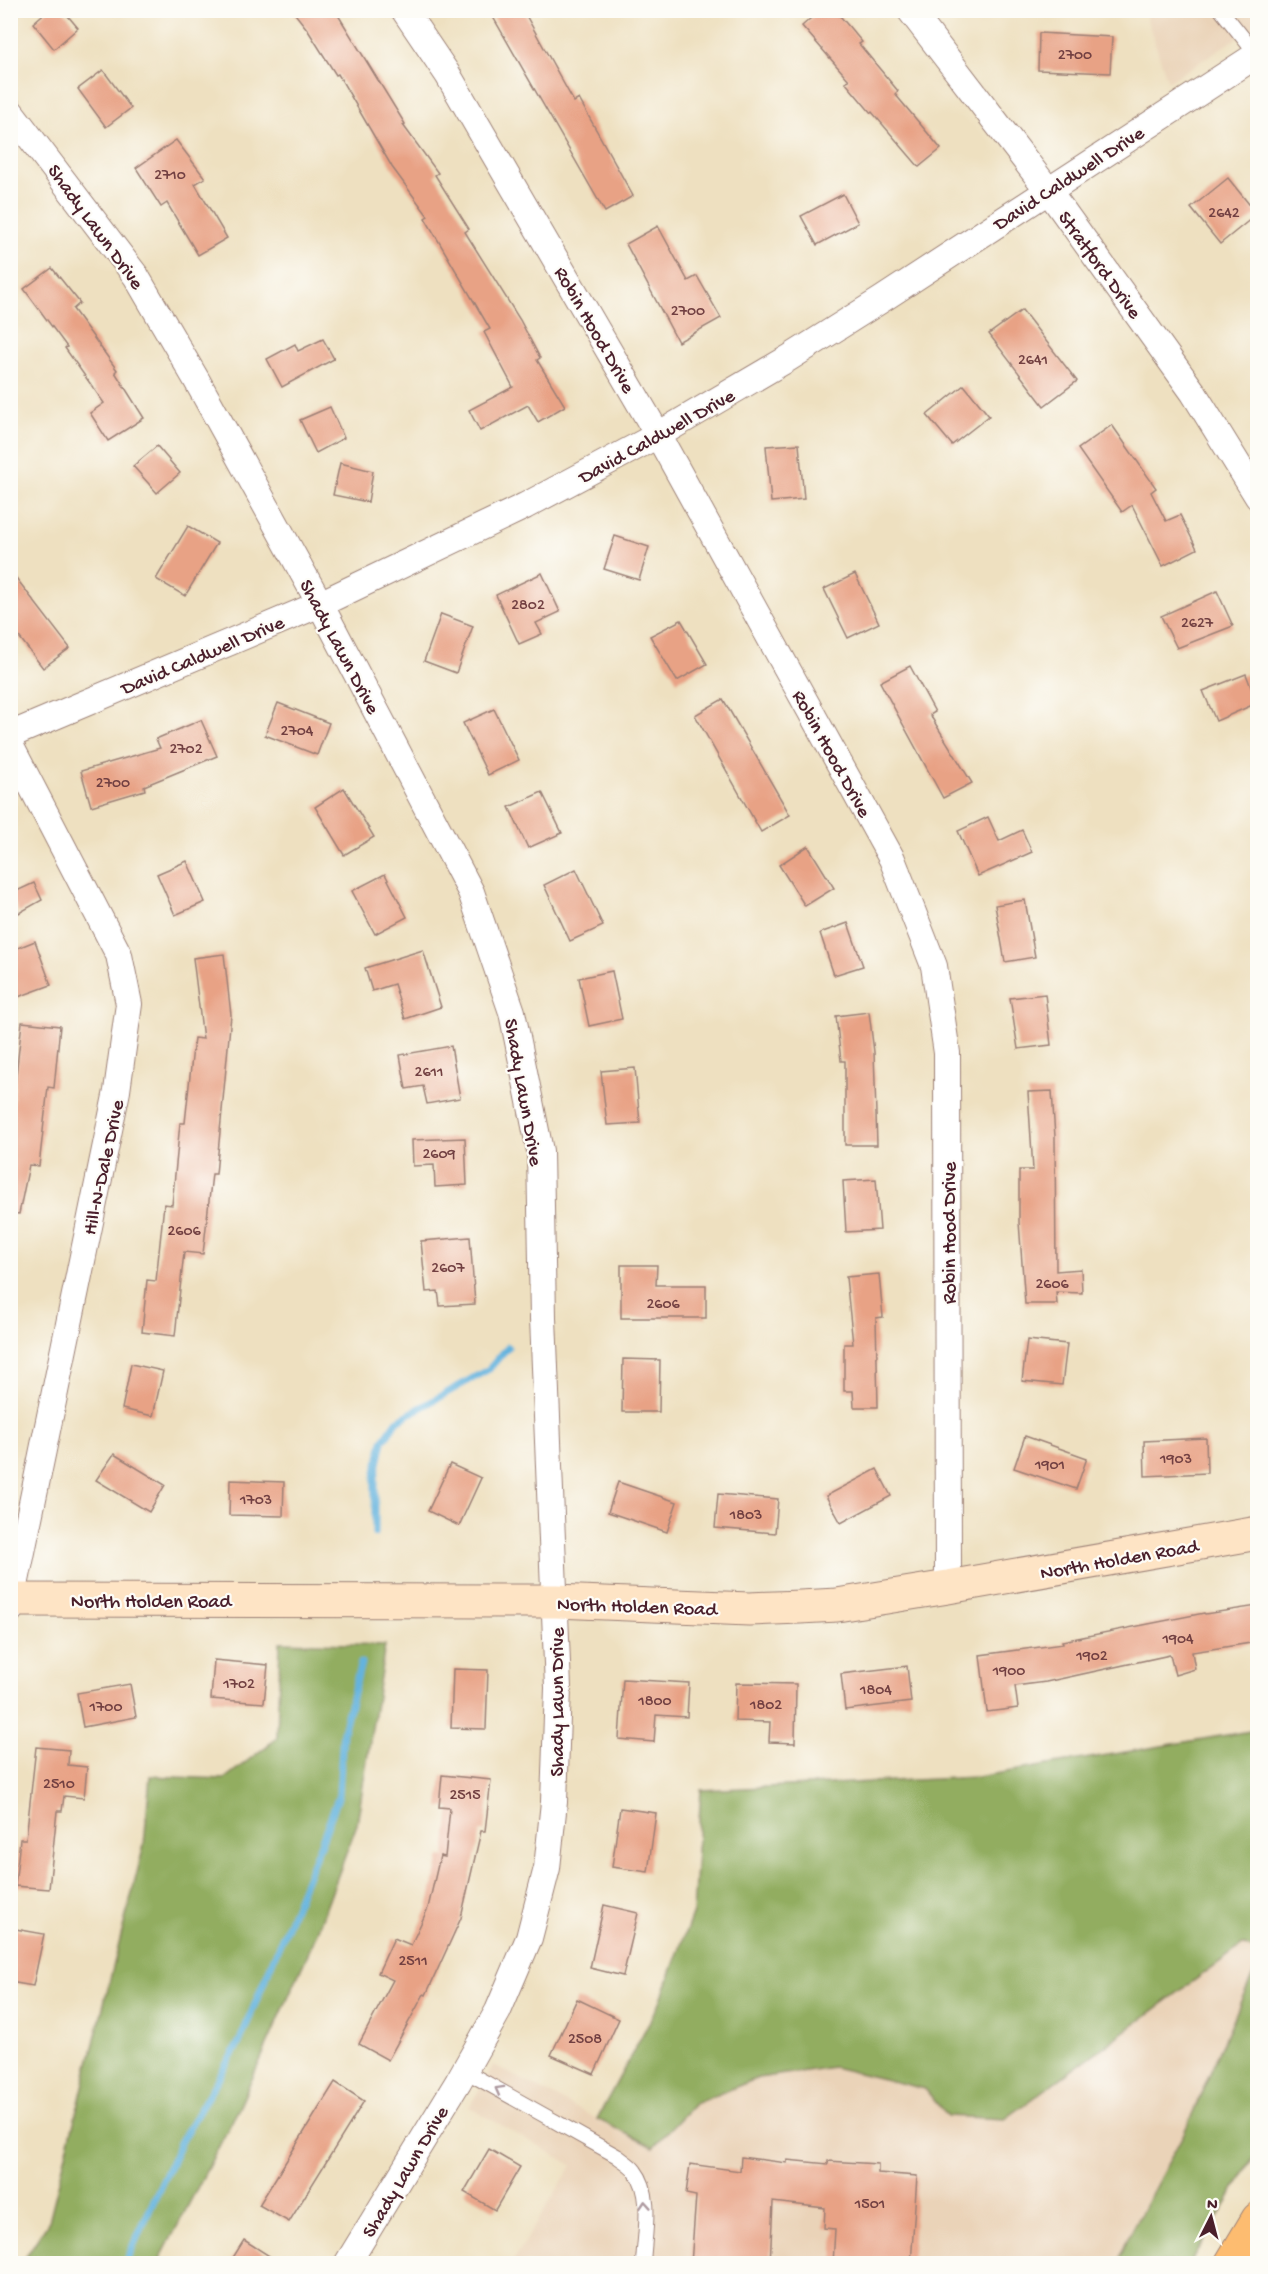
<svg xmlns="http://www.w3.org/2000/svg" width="1268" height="2274" font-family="'Gochi Hand',sans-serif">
<rect width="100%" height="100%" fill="#fdfcf7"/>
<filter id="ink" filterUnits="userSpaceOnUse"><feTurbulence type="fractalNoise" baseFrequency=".0167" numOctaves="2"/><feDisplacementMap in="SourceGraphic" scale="12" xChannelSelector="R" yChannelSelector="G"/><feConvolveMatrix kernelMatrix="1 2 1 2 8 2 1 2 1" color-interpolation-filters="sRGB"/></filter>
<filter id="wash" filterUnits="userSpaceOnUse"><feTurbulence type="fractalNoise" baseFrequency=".008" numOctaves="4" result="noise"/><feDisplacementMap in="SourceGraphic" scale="24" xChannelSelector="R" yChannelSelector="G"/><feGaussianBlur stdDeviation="1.35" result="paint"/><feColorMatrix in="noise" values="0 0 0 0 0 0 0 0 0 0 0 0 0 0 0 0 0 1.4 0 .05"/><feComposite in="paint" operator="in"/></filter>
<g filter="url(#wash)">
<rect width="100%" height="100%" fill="#eee0c0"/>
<g fill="#ead3b8">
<polygon points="1144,11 1257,11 1257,25 1168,82"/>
<polygon points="1257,1919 1257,2152 1190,2263 512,2263 572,2165 469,2107 494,2065 597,2119 660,2002"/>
</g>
<g fill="#92ad60" stroke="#6e6646" stroke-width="1.5">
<polygon points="280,1642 385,1645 357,1824 314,1940 239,2108 158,2263 22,2263 49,2221 144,1845 150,1776 224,1779 277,1738"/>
<polygon points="1257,1730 1257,1952 1243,1945 1005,2119 947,2116 925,2089 833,2067 758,2078 694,2104 653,2147 597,2119 660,2002 693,1912 701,1790 977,1777"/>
<polygon points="1257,1965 1257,2152 1190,2263 1118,2263 1128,2238 1184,2133"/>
</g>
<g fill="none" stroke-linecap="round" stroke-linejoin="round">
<g stroke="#64b3de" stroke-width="7">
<polyline points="375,1533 375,1477 383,1441 397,1421 489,1369 508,1347"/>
<polyline points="125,2264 181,2141 239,2043 321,1843 339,1795 343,1731 361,1663"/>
</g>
</g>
<g id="blocks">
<g fill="#e8a285">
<polygon points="48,10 63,10 78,28 54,49 33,23"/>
<polygon points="292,10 335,10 405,124 403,125 438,173 435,175 469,229 465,232 520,320 540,358 537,360 565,406 538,422 528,405 480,431 469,410 513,387 484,332 490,329 425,218 428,216 392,167 338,74 336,75 307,29"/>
<polygon points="489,10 523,10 574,102 579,99 633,196 605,212"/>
<polygon points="820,10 835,10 862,42 859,44 898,91 895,94 941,149 919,167 872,112 871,113 845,82 849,80 802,26"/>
<polygon points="1039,33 1112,37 1110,73 1038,70"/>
<polygon points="103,70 131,108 106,127 78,89"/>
<polygon points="176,140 205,178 195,184 227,238 198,255 167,203 161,207 136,168"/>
<polygon points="1228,178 1257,214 1220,244 1191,208"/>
<polygon points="843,194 858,223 817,245 801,216"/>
<polygon points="658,226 688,281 697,276 721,318 678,342 626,244"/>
<polygon points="52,268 80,303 73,309 117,370 115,372 144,418 108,441 90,413 104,403 65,348 67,347 24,289"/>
<polygon points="1022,310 1077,381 1044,406 989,334"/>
<polygon points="323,339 334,359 282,387 267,359 295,344 298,351"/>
<polygon points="964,385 989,416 952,445 927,415"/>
<polygon points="330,407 344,438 316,453 300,420"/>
<polygon points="1112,425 1156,488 1151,492 1166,521 1180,515 1197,549 1163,566 1132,505 1122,512 1078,449"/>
<polygon points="799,444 804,499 771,502 766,446"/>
<polygon points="157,446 180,473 157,493 133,466"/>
<polygon points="340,463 373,471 368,502 333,495"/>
<polygon points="188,526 217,543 185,596 156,579"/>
<polygon points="615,536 649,547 639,580 604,569"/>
<polygon points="10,570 70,648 43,668 10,625"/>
<polygon points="542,573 560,612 536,623 542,634 519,644 496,595"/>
<polygon points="855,574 879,623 848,638 824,589"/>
<polygon points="1217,591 1233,626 1177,648 1161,616"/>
<polygon points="441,614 473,626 456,673 424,661"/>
<polygon points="681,620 707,664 677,681 650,636"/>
<polygon points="910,666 935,712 930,715 972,783 943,798 880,682"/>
<polygon points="1246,674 1257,703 1216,721 1203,691"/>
<polygon points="723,699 790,815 761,832 695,715"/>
<polygon points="278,703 329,723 317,755 265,735"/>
<polygon points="494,709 519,760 488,775 463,723"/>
<polygon points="201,720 217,756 144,786 145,790 91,806 81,771 160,748 156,739"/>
<polygon points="344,788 374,837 344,855 315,807"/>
<polygon points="542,792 562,833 528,848 509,807"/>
<polygon points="988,817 999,841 1022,830 1032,852 978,876 958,831"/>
<polygon points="808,846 834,888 805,906 779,865"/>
<polygon points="187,861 205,902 175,915 157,874"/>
<polygon points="576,869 603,926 570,941 544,885"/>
<polygon points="385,874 407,917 375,934 352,891"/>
<polygon points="34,883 42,900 19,913 10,894"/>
<polygon points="1025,900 1035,957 1005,962 995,905"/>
<polygon points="848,923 863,966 834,975 820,933"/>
<polygon points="35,941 51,985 10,1000 10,951"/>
<polygon points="423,950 441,1007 405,1019 394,984 372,991 365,968"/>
<polygon points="224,954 231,1015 216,1174 212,1174 203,1254 184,1252 175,1336 142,1332 147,1280 156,1281 164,1204 172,1205 180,1123 185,1123 194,1038 203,1039 193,958"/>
<polygon points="612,971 622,1019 589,1026 579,978"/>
<polygon points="1045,994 1051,1045 1018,1049 1010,998"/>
<polygon points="869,1012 874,1052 877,1145 845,1145 845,1061 841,1061 836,1016"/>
<polygon points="22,1022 60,1026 54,1088 48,1087 39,1166 29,1165 19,1214 10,1213 10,1129"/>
<polygon points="451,1046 460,1098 427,1104 423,1086 406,1089 400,1055"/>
<polygon points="635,1068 640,1123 607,1125 601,1071"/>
<polygon points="1052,1091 1055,1137 1056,1271 1081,1269 1082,1293 1056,1292 1057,1304 1025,1304 1019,1222 1019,1170 1033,1170 1028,1092"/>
<polygon points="465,1138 467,1185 435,1187 434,1165 413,1166 412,1140"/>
<polygon points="876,1179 880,1230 846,1232 843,1181"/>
<polygon points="470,1237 475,1304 440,1306 438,1291 426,1292 421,1241"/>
<polygon points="621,1265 657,1265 656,1285 706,1285 706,1318 621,1318"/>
<polygon points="879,1274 883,1317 876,1318 878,1407 854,1407 853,1391 844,1391 844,1344 853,1344 846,1277"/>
<polygon points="1027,1340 1067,1344 1062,1385 1022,1381"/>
<polygon points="623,1359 660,1360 659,1412 622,1412"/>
<polygon points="131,1364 163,1371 153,1416 122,1409"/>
<polygon points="1025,1436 1087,1458 1076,1489 1014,1468"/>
<polygon points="1206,1438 1207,1473 1145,1476 1144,1441"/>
<polygon points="114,1454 165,1485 149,1512 96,1480"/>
<polygon points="450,1464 481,1478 459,1526 428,1511"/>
<polygon points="877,1469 891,1496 841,1523 826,1496"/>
<polygon points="230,1480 284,1482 283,1516 229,1515"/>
<polygon points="618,1482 677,1502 667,1532 608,1512"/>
<polygon points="718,1494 778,1499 775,1533 715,1528"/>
<polygon points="1257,1606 1257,1642 1192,1652 1195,1669 1175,1675 1170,1655 1046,1682 1015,1686 1018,1708 987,1712 980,1655 1063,1644 1062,1641 1204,1613 1205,1614"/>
<polygon points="214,1660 268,1665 264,1703 211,1699"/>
<polygon points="907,1666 911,1702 845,1710 841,1674"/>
<polygon points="453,1669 488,1670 486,1729 451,1728"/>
<polygon points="623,1679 689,1683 687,1717 656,1715 654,1742 619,1739"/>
<polygon points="736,1683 796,1684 795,1743 769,1742 770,1722 735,1721"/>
<polygon points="130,1684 136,1717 83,1727 77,1693"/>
<polygon points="36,1747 69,1750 68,1765 87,1767 84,1798 64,1796 62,1811 57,1811 49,1889 15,1886 20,1839 26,1839"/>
<polygon points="442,1775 491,1780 485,1831 481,1831 461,1918 426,1995 424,1994 388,2060 359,2044 393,1980 378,1973 394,1938 411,1945 428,1908 440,1856 445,1857 450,1808 439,1807"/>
<polygon points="620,1808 656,1813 648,1872 612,1867"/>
<polygon points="604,1905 638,1913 623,1976 590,1968"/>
<polygon points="10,1928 44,1934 33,1986 10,1982"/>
<polygon points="577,1999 619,2019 594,2074 551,2055"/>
<polygon points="335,2082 364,2101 289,2222 259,2205"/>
<polygon points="489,2149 520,2167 495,2210 464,2192"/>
<polygon points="741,2157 787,2163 787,2160 828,2164 828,2161 878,2164 878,2173 917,2176 911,2264 833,2264 835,2229 824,2228 825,2208 773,2202 770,2264 691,2264 696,2196 686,2194 690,2164 740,2171"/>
<polygon points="244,2240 282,2264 229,2264"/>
</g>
</g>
</g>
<g filter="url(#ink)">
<use href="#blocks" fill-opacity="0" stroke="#9c8076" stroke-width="1.5"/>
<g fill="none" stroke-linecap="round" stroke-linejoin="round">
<defs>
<g id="service">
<polyline points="1221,10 1256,54"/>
<path d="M465 2071 617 2156C623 2161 631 2165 635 2171 654 2195 644 2236 643 2264"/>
</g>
<g id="minor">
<polyline points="404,10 448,75 658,435 892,859 934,966 947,1053 948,1587"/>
<polyline points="910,10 1048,190 1193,392 1258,497"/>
<polyline points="10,111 136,276 196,379 320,604 471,892 512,1012 540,1151 543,1318 558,1688 554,1802 547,1868 529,1938 498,2011 458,2082 347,2264"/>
<polyline points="10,735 320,604 525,506 658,435 789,358 881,300 1258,54"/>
<polyline points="10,745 119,955 129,1004 117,1091 10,1610"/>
</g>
<polyline id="secondary" points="10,1600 556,1601 749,1609 800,1607 837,1605 948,1587 1258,1533"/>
<polyline id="primary" points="1231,2264 1258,2219"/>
</defs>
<use href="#service" stroke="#9c8076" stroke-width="16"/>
<use href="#minor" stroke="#9c8076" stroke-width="28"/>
<use href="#secondary" stroke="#9c8076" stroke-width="35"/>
<use href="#primary" stroke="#9c8076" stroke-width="35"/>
<use href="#service" stroke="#fff" stroke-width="14"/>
<use href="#minor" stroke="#fff" stroke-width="26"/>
<use href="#secondary" stroke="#fee4c5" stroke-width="33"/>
<use href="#primary" stroke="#fdbc6f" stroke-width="33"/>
</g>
<defs><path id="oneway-chevron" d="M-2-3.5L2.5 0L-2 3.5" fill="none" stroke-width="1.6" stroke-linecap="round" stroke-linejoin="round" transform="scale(1.5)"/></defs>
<g stroke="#ae9aa0">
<use href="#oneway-chevron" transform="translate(499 2090) rotate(-151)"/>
<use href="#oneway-chevron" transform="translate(645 2205) rotate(-94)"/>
</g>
</g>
<g text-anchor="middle" stroke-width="4.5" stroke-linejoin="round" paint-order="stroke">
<g font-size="16" fill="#724042">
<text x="1075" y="59">2700</text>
<text x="170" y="179">2710</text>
<text x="1224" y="217">2642</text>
<text x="688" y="315">2700</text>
<text x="1033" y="364">2641</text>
<text x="528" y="609">2802</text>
<text x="1197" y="627">2627</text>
<text x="297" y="735">2704</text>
<text x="186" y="753">2702</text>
<text x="113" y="787">2700</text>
<text x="429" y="1076">2611</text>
<text x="439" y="1158">2609</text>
<text x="184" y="1235">2606</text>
<text x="448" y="1272">2607</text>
<text x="1052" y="1288">2606</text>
<text x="663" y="1308">2606</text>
<text x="1176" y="1463">1903</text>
<text x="1050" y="1469">1901</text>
<text x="256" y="1504">1703</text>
<text x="746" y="1519">1803</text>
<text x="1178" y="1643">1904</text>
<text x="1092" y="1660">1902</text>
<text x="1009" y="1675">1900</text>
<text x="239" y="1688">1702</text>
<text x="876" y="1694">1804</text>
<text x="655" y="1705">1800</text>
<text x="766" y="1709">1802</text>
<text x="106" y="1711">1700</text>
<text x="59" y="1788">2510</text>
<text x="465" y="1799">2515</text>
<text x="413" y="1965">2511</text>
<text x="585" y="2043">2508</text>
<text x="870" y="2208">1501</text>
</g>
<g font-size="20" fill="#4a1f2b" stroke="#fdfcf7">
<text transform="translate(1068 177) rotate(-33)" y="7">David Caldwell Drive</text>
<text transform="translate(97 226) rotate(54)" y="7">Shady Lawn Drive</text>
<text transform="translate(1101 264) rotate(54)" y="7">Stratford Drive</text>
<text transform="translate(596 329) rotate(60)" y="7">Robin Hood Drive</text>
<text transform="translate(656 435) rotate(-29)" y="7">David Caldwell Drive</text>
<text transform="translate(341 646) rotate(62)" y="7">Shady Lawn Drive</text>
<text transform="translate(202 654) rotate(-23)" y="7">David Caldwell Drive</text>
<text transform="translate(833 753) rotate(61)" y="7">Robin Hood Drive</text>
<text transform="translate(525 1092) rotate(80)" y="7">Shady Lawn Drive</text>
<text transform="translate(102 1167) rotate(-78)" y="7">Hill-N-Dale Drive</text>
<text transform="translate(948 1233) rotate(-90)" y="7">Robin Hood Drive</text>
<text transform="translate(1119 1558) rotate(-10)" y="7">North Holden Road</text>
<text x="151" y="1607">North Holden Road</text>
<text transform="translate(637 1605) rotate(2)" y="7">North Holden Road</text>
<text transform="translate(556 1702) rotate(-90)" y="7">Shady Lawn Drive</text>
<text transform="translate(404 2171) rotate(-59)" y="7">Shady Lawn Drive</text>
</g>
</g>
<rect width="1268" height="2274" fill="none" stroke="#fdfcf7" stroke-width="36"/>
<g transform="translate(1211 2217) rotate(6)" stroke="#fdfcf7" stroke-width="4.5" paint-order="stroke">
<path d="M0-4.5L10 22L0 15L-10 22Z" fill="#4a1f2b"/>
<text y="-9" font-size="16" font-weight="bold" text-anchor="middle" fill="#4a1f2b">N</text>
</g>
</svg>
